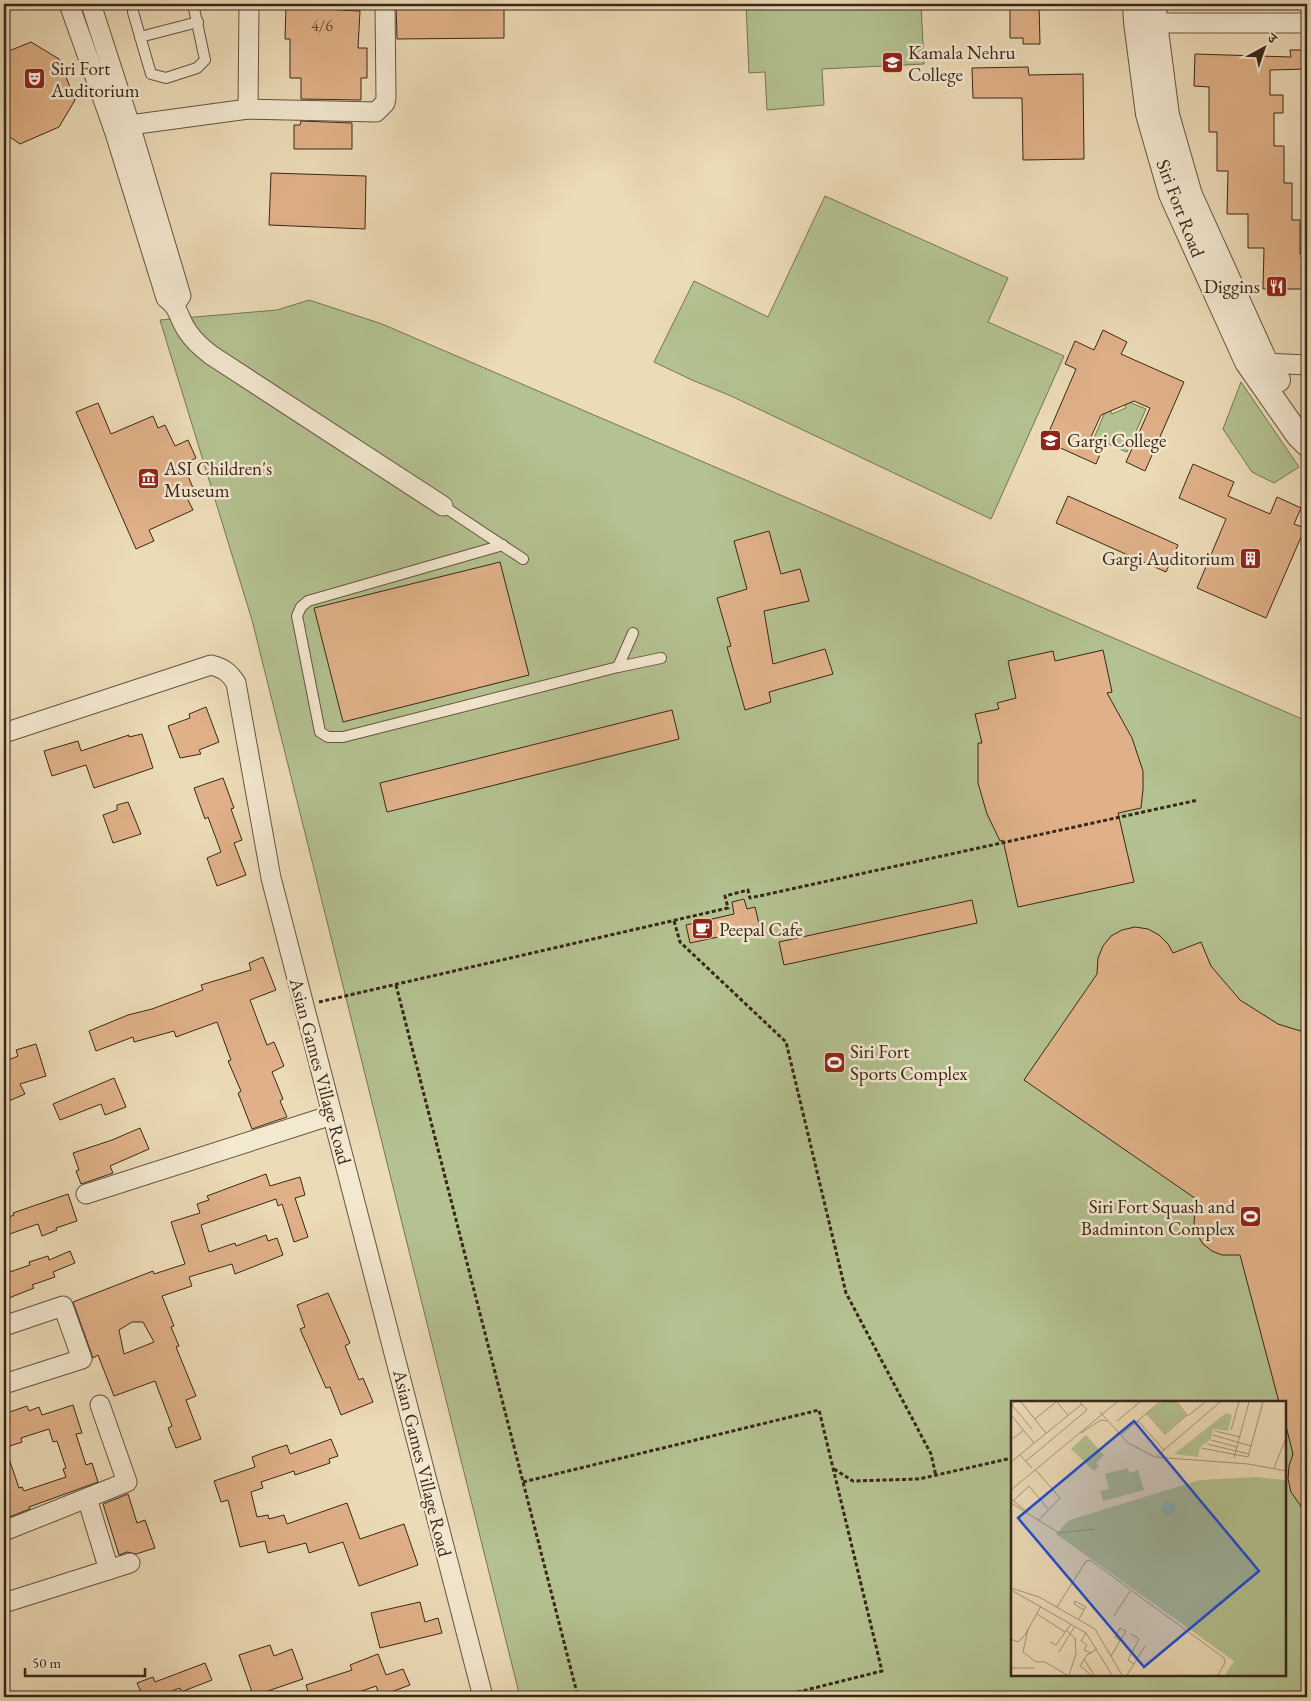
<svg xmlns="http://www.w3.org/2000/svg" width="1311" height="1701" font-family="'EB Garamond','Noto Serif Devanagari',serif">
<rect width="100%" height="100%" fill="#ecdbb7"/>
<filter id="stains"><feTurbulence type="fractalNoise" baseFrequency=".004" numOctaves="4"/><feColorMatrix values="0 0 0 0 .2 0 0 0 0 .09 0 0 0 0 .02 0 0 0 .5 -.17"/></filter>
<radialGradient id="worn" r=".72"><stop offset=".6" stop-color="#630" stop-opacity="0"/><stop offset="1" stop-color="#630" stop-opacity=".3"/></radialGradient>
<g fill="#b4c190" stroke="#777455" fill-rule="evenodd">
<polygon points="746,4 921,4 924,64 822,69 824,105 767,110 765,72 749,73"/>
<polygon points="825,196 1008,278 988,322 1064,356 991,519 731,396 692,380 654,362 694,281 768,317"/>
<path d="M309 300 382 324 1307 721V1697H520L252 620 160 320 277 310ZM1012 1402H1285V1675H1012Z"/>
<polygon points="1241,382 1299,467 1274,483 1252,472 1223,429"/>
<polygon points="1122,399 1146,409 1127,452 1094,438 1108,405 1112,414 1126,408"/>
</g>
<g fill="#e0b188" stroke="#3a271a" fill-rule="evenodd">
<polygon points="396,4 504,4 504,38 397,39"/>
<polygon points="1010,4 1039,4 1040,44 1023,44 1023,38 1010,38"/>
<polygon points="286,7 360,11 358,48 367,48 367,78 361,78 361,100 301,99 301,78 290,78 290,39 285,39"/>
<polygon points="31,42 59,59 75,100 59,127 20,144 4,133 4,53"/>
<polygon points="1290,50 1307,50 1307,69 1270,70 1270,95 1283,95 1283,113 1274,113 1274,146 1284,146 1284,183 1292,183 1292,220 1300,220 1300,254 1307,254 1307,289 1263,289 1264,248 1248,248 1248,214 1227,214 1228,171 1217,171 1217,132 1209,132 1209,87 1194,86 1195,54 1291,57"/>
<polygon points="1028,67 1029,75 1083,74 1084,159 1023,160 1022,98 973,98 972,68"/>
<polygon points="301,121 352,123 352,149 294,149 294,125 300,125"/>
<polygon points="271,173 366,176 365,229 269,225"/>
<polygon points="1103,330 1127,342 1121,354 1184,382 1145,471 1126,462 1150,408 1134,401 1101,415 1090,439 1104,445 1096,464 1045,441 1076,369 1065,364 1075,341 1094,350"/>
<polygon points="98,403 111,434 153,416 158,428 165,425 175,446 188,440 196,458 183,464 196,495 187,498 193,510 149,530 154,541 136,549 76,412"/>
<polygon points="1193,464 1234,482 1228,496 1270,514 1277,497 1301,508 1294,524 1305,528 1266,618 1197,588 1226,519 1179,498"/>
<polygon points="1068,496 1178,545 1166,572 1056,523"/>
<polygon points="769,531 781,574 800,569 809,601 764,611 773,664 825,649 833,674 769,692 771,702 745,710 727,647 731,646 717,598 747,589 734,541"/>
<polygon points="500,562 529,675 343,722 314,608"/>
<polygon points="1103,650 1112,692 1107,693 1132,738 1143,771 1143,789 1141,808 1118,813 1134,882 1018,907 1003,840 1000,841 987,814 978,783 978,743 982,743 975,714 999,709 997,703 1016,698 1008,661 1053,651 1055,661"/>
<polygon points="206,707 219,742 199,750 201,754 180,758 168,726 190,718 189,714"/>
<polygon points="672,710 679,739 387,812 380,783"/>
<polygon points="142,734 153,768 94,788 86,765 52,776 44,751 78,741 81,751 129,735 129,737"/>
<polygon points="223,778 234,808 231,809 242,840 234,843 246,875 217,886 207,858 221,852 208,817 205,819 194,788"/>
<polygon points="128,802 141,834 113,843 103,815 117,810 117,805"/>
<polygon points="744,899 747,909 755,907 760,928 690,943 686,925 734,914 732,902"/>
<polygon points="972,900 977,923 784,965 779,942"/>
<polygon points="1135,927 1148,929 1159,935 1168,944 1173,953 1201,942 1211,966 1240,1000 1278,1024 1307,1033 1307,1515 1291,1492 1288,1479 1289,1466 1293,1454 1285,1422 1285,1402 1279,1402 1240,1255 1222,1255 1212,1251 1203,1244 1197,1234 1194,1223 1195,1211 1199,1201 1024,1080 1097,974 1098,958 1103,946 1111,936 1122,930"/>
<polygon points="263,957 276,990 250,1000 267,1045 274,1042 284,1066 272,1072 283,1099 280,1101 287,1117 252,1129 238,1093 241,1091 228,1061 231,1060 217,1022 176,1037 174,1031 134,1042 133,1037 96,1051 89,1031 128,1015 152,1009 203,990 201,985 251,970 249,963"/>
<polygon points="36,1044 46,1076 20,1084 25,1094 4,1103 4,1062 18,1056 16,1050"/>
<polygon points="114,1078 126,1107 105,1115 101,1104 60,1120 53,1104"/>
<polygon points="140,1128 149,1149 110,1166 113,1173 81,1184 76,1171 79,1170 73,1153 112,1140"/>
<path d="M266 1174 270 1186 300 1177 305 1195 295 1198 308 1237 294 1242 282 1204 278 1206 276 1199 201 1225 209 1252 235 1243 236 1246 266 1235 268 1241 277 1238 283 1255 235 1274 232 1264 189 1277 192 1286 162 1296 174 1326 171 1327 179 1346 176 1347 196 1396 186 1400 201 1439 176 1448 168 1428 172 1426 155 1381 114 1396 98 1355 93 1358 73 1302 153 1271 154 1274 185 1264 171 1222 200 1213 197 1204 209 1200 207 1196ZM132 1322H143L154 1342 124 1354 119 1330Z"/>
<polygon points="68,1194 77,1221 56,1228 57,1230 42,1236 38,1224 4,1236 4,1219 14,1215 13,1213"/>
<polygon points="70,1251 75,1263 53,1272 55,1277 32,1285 34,1288 4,1300 4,1274 30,1265 29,1262 48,1256 49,1260"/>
<polygon points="328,1293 350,1343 345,1346 359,1380 363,1378 373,1402 341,1415 330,1387 326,1388 300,1329 305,1327 297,1305"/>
<polygon points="73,1405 82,1433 76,1434 86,1465 92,1463 98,1482 29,1507 30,1509 4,1519 4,1450 6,1450 19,1488 22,1487 24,1491 66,1477 63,1469 66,1468 57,1441 53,1442 49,1429 21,1438 22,1442 4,1448 4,1414 27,1406 29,1411 39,1407 42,1415"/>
<polygon points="331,1439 338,1456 329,1459 330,1463 295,1475 294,1471 261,1482 263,1488 251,1492 257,1517 268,1515 269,1519 284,1515 287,1524 347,1503 360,1539 404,1524 418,1565 359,1586 343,1542 309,1553 306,1543 268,1553 265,1541 240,1547 228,1500 221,1502 214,1481 255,1467 252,1457 274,1449 287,1445 290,1454"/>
<polygon points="128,1494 137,1523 145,1520 155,1548 136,1554 127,1552 119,1555 103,1504"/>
<polygon points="420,1602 425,1622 438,1618 442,1633 380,1648 371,1613"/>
<polygon points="270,1645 274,1656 292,1649 303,1679 256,1695 255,1691 252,1692 239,1655"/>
<polygon points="378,1654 386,1675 403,1669 410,1685 380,1696 376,1686 345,1697 310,1697 306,1685 352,1670 350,1665"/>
<polygon points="205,1663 212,1680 181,1692 180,1688 155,1697 143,1697 137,1683 153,1677 155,1682"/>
</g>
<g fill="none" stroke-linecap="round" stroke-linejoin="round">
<defs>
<g id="service">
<polyline points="133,4 133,12 151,74 166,78 197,68 205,60 193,4"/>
<polyline points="140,37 198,22"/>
<polyline points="443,506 523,559"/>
<polyline points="503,545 308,601 301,607 297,616 320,732 328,737 343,737 618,667"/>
<polyline points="633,633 618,667 661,658"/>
</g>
<g id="minor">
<path d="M69 4 114 130 166 298C180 308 178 318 188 332 194 341 202 348 211 355L443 506"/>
<polyline points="91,4 130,125 181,296 175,304"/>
<polyline points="1155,23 1307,23"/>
<polyline points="248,109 249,4"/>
<polyline points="114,130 130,125 248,109 376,112 385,103 386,98 385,4"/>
<polyline points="1266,363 1307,365"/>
<path d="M4 733 211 665C223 668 229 672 236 683L271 878 483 1697"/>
<polyline points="86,1194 332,1115"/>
<polyline points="4,1326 63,1306 82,1359 4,1384"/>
<polyline points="87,1498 109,1570"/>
<polyline points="4,1531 127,1482 100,1405"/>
<polyline points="4,1603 130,1563"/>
</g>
<g id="tertiary">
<polyline points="1135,4 1136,22 1148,114 1171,194 1247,362 1298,435 1307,444"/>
<polyline points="1154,4 1155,23 1167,115 1190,195 1266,363 1278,380"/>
</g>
</defs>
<use href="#service" stroke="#665441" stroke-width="12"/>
<use href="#minor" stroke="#665441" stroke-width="21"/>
<use href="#tertiary" stroke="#665441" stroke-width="26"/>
<g stroke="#3a271a" stroke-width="3" stroke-dasharray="4 2.5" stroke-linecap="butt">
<polyline points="674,921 680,942 786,1042 846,1293 931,1454 936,1476"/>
<polyline points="396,985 578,1697"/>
<polyline points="319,1002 728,908 725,896 748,890 750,898 1198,800"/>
<polyline points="834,1469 853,1481 919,1479 1012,1458"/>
<polyline points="523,1482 819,1410 882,1671 778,1697"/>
</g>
<use href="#service" stroke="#f3e8d0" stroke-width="10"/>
<use href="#minor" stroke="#f3e8d0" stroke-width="19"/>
<use href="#tertiary" stroke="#f3e8d0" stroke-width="24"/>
</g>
<defs>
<symbol id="university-square" viewBox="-11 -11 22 22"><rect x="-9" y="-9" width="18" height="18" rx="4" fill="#8f2418" stroke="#f3e8d0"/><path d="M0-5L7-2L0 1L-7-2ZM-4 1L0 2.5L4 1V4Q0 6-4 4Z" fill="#fff"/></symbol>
<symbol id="theatre-square" viewBox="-11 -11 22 22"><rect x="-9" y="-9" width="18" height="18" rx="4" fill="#8f2418" stroke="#f3e8d0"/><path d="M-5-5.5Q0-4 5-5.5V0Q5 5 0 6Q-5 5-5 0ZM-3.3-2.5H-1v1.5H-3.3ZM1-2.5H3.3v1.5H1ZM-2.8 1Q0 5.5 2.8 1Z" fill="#fff"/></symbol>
<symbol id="restaurant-square" viewBox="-11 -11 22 22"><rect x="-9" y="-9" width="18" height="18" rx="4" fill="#8f2418" stroke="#f3e8d0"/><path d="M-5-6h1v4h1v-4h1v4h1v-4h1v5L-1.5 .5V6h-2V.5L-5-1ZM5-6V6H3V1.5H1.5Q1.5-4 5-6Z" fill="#fff"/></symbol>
<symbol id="museum-square" viewBox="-11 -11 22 22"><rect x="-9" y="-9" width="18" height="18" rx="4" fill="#8f2418" stroke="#f3e8d0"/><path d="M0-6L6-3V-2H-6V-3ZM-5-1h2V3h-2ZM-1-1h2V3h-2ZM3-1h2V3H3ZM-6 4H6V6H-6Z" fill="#fff"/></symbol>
<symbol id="building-square" viewBox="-11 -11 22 22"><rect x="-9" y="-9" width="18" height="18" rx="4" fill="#8f2418" stroke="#f3e8d0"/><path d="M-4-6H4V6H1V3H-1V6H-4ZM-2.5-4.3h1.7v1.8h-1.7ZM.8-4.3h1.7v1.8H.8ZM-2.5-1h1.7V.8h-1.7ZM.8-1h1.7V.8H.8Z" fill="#fff"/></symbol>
<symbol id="cafe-square" viewBox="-11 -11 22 22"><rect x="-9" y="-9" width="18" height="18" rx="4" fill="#8f2418" stroke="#f3e8d0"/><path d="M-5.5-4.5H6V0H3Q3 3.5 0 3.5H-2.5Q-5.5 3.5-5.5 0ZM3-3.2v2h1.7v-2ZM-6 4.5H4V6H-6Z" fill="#fff"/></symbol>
<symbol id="stadium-square" viewBox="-11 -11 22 22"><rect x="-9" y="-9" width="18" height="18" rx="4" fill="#8f2418" stroke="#f3e8d0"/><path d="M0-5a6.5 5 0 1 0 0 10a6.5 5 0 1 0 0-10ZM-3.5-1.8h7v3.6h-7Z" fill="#fff"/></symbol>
</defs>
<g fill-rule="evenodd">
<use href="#university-square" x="880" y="50" width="25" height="25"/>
<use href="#theatre-square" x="22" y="66" width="25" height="25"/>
<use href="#restaurant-square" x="1264" y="274" width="25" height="25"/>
<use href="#university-square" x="1038" y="428" width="25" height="25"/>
<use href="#museum-square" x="136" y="466" width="25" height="25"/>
<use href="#building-square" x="1238" y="546" width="25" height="25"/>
<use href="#cafe-square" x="690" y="916" width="25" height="25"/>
<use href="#stadium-square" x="822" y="1050" width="25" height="25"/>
<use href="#stadium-square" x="1238" y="1204" width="25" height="25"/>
</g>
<g text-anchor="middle" stroke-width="5" stroke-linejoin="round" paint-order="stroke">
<g font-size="16" fill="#644a36">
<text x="322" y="31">4/6</text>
</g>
<g font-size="19" fill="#3a271a" stroke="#f3e8d0" text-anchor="start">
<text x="908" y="59">Kamala Nehru<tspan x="908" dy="22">College</tspan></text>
<text x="51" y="75">Siri Fort<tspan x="51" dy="22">Auditorium</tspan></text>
<text x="1260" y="293" text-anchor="end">Diggins</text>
<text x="1067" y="447">Gargi College</text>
<text x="164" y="475">ASI Children's<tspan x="164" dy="22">Museum</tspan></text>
<text x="1235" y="565" text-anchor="end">Gargi Auditorium</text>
<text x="719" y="936">Peepal Cafe</text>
<text x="850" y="1058">Siri Fort<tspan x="850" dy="22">Sports Complex</tspan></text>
<text x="1235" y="1213" text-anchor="end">Siri Fort Squash and<tspan x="1235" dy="22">Badminton Complex</tspan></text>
</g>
<g font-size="19" fill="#3a271a" stroke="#f3e8d0">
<text transform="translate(1181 208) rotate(69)" y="7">Siri Fort Road</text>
<text transform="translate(321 1071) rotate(75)" y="7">Asian Games Village Road</text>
<text transform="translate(423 1463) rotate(76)" y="7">Asian Games Village Road</text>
</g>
</g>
<g transform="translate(1011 1401)">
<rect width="275" height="275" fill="#ecdbb7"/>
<path d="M151 1H165L175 14 154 32 136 12ZM215 12 221 14 217 30 202 28 200 38 189 46 187 56 163 53ZM75 34 93 54 85 62 88 65 83 70 60 48ZM117 67 118 72 127 69 133 89 92 100 89 90 98 88 94 73ZM244 76 275 79V274H214L223 260 45 133 57 120 65 117 189 79Z" fill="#b4c190"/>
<path d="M151 107a7 7 0 1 1 14 0a7 7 0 1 1-14 0Z" fill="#99bbad"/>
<path fill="none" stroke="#a59378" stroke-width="1" d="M4 1 1 4 21 28M10 1 35 32M46 1 57 14M89 11 117 42 144 56 237 63 275 70M135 12 154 33 176 14 166 1M0 14 23 42M177 15 193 2M24 18 45 1M106 20 129 1M127 20 153 49M220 29 228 1M204 30 229 36M70 32 90 19 96 20M111 33 149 1M202 34 240 45M0 39 13 29M200 39 226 46M196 43 238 53M190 47 237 56 252 1M9 54 21 67M146 55 209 1M223 57 238 1M15 60 76 9 69 1M0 61 71 3M263 67 275 37M24 68 49 97 27 120M0 89 106 1M0 98 15 110M2 100 18 85 37 108M0 102 48 132 84 128M0 187 28 196 84 228 111 274M2 190 75 232 101 274M46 206 75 160 79 159 213 257 214 262 207 274M26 213 54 231M103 215 119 190M68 218 73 209 75 206 64 200 63 203 73 209M17 228 12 251 25 261H34L56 274M55 229 64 237 65 253 58 274M75 232 70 240 76 244 73 249 80 252M120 233 128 238 117 259 123 263M0 238 7 241 14 234 30 205M39 241 45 244 60 223M48 251 64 225M100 255 115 230 109 227 104 236 109 240M73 258 83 274M0 267H24M80 274 69 265 76 254 86 248M116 274 134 245"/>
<path fill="#1d4ed8" fill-opacity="0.15" stroke="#1d4ed8" stroke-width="2.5" d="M123 20 248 170 133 266 7 117Z"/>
<rect width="275" height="275" fill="none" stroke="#3a271a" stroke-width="2.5"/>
</g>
<rect width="1311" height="1701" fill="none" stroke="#ecdbb7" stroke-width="20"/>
<rect x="5" y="5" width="1301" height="1691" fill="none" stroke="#3a271a" stroke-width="2.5"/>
<rect x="10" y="10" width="1291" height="1681" fill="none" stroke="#3a271a"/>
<g transform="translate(1264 48) rotate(40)" stroke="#f3e8d0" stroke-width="4" paint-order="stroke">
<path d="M0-4L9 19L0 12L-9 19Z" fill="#3a271a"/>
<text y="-8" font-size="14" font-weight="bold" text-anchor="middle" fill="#3a271a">उ</text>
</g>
<path d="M25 1668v8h120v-8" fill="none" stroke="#3a271a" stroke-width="2.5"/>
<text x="32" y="1668" font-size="15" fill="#3a271a" stroke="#f3e8d0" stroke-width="4" paint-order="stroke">50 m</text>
<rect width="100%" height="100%" filter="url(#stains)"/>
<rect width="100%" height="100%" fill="url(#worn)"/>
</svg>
